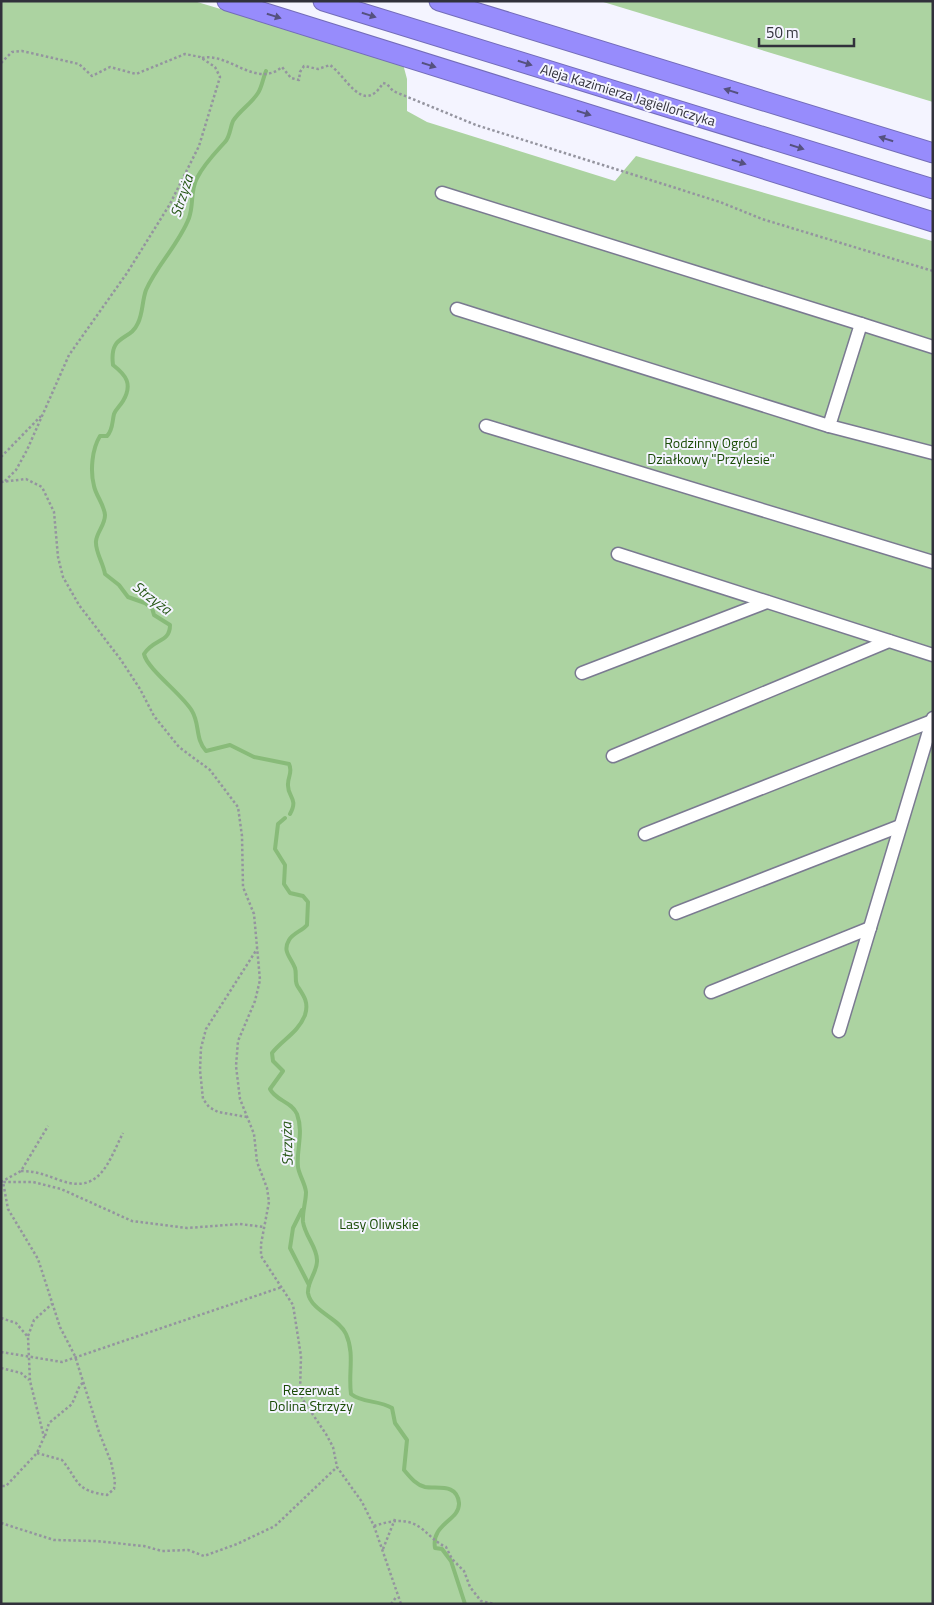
<svg xmlns="http://www.w3.org/2000/svg" width="934" height="1605" font-family="'Titillium Web',sans-serif">
<rect width="100%" height="100%" fill="#f4f4ff"/>
<g fill="#acd3a1">
<polygon points="1,1 194,1 403,64 407,79 407,111 427,122 615,181 636,156 932,241 933,1604 1,1604"/>
<polygon points="600,1 933,1 933,102"/>
</g>
<g fill="none" stroke-linecap="round" stroke-linejoin="round">
<g stroke="#88bb79" stroke-width="4">
<path d="M266 71C263 78 262 87 258 93 251 104 240 110 233 121 230 128 230 137 225 142 215 153 204 164 197 178 190 191 194 204 189 218 179 244 157 265 146 290 142 301 143 313 138 323 130 342 109 333 113 365 126 375 133 384 123 401 120 406 116 409 114 414 112 422 113 430 107 436H100C92 449 90 471 94 486 96 496 104 504 105 515 105 525 97 532 96 541 95 552 103 562 105 574L119 585 128 597 145 603 152 608 154 615 170 625C170 643 154 638 144 654 147 669 183 695 192 711 200 724 195 739 206 751L230 745 254 757 289 764C293 772 288 776 288 784 287 797 299 798 290 814"/>
<path d="M285 818 278 824 275 849 285 865 284 884 290 893 303 896 308 902 307 925C302 931 293 933 289 940 282 952 291 957 295 968 297 974 294 982 298 987 304 996 309 1003 305 1015 298 1033 283 1039 272 1053L273 1061 283 1071 270 1089C276 1101 291 1101 297 1114 304 1133 296 1150 298 1167 299 1175 305 1183 306 1192 306 1202 302 1212 303 1222 305 1236 317 1247 317 1260 318 1271 307 1281 308 1293 311 1311 339 1318 346 1334 355 1354 348 1373 351 1394 362 1403 379 1400 392 1408L395 1423 407 1440 404 1470C410 1477 416 1485 425 1487 438 1489 457 1483 459 1503 460 1521 431 1523 435 1548L442 1549 451 1561 465 1604"/>
<polyline points="302,1210 293,1228 290,1248 309,1285"/>
</g>
<defs>
<g id="minor">
<polyline points="442,193 861,324 829,426 933,453"/>
<polyline points="457,309 829,426"/>
<polyline points="861,324 933,347"/>
<polyline points="486,426 933,562"/>
<polyline points="618,554 933,655"/>
<polyline points="582,673 767,602"/>
<polyline points="613,756 889,641"/>
<polyline points="645,834 932,721"/>
<polyline points="676,913 900,826"/>
<polyline points="711,992 870,928"/>
<polyline points="839,1031 933,718"/>
</g>
<g id="highway">
<polyline points="227,1 933,222"/>
<polyline points="323,1 933,189"/>
<polyline points="439,1 933,153"/>
</g>
</defs>
<use href="#minor" stroke="#7a7a91" stroke-width="15"/>
<use href="#highway" stroke="#736cb8" stroke-width="21"/>
<g stroke="#94949f" stroke-width="2.5" stroke-dasharray="2.5 2.5" stroke-linecap="butt">
<path d="M202 58C229 52 256 89 282 67L291 78 299 80 300 72 304 66 318 69 330 65C347 77 363 116 383 83L387 84 393 91 476 125 720 202 762 219 933 271"/>
<polyline points="1,63 12,52 22,51 79,64 92,76 110,67 136,74 185,54 200,57 215,67 220,77 199,146 170,204 127,273 69,355 27,450 16,470 5,481"/>
<polyline points="1,457 41,416"/>
<polyline points="1,482 26,479 42,487 54,512 58,557 63,577 79,605 121,660 140,689 154,716 179,747 210,770 238,807 242,836 243,887 254,914 260,980 255,1001 238,1041 236,1066 240,1099 254,1134 257,1162 267,1188 269,1202 261,1244 261,1256 293,1305 301,1356 300,1392 303,1400 326,1434 333,1447 337,1467 362,1502 374,1526 401,1604"/>
<polyline points="247,1117 218,1112 209,1107 203,1099 200,1070 201,1048 206,1029 257,949"/>
<path d="M21 1171C37 1171 48 1176 62 1181 101 1194 109 1160 123 1133"/>
<polyline points="1,1182 21,1171 48,1126"/>
<polyline points="1,1318 16,1323 28,1337 30,1381 44,1437 37,1453 6,1486 1,1486"/>
<polyline points="28,1336 34,1320 52,1304"/>
<polyline points="1,1352 62,1362 282,1287"/>
<polyline points="1,1368 21,1373 29,1380"/>
<polyline points="45,1436 49,1423 72,1404 80,1385 83,1383"/>
<path d="M37 1453 62 1460C80 1482 74 1490 107 1495L114 1489 115 1481 111 1462 99 1432 75 1356 60 1327 38 1259 8 1209 3 1182H33L61 1189 132 1221 187 1228 240 1224 264 1227"/>
<polyline points="1,1523 54,1540 95,1541 144,1546 162,1551 188,1550 204,1556 237,1544 275,1526 337,1467"/>
<path d="M374 1526C390 1521 406 1517 421 1528 430 1535 435 1542 446 1547L452 1559 464 1571 470 1587 481 1601 495 1604"/>
<polyline points="383,1549 395,1519"/>
<polyline points="391,1604 397,1596"/>
</g>
<use href="#minor" stroke="#fff" stroke-width="12"/>
<use href="#highway" stroke="#978cfc" stroke-width="19"/>
</g>
<defs><path id="oneway-solid" d="M-6-.8H1V-3.2L6.5 0L1 3.2V.8H-6Z" transform="scale(1.25)"/></defs>
<g fill="#55517f">
<use href="#oneway-solid" transform="translate(369 15) rotate(17)"/>
<use href="#oneway-solid" transform="translate(274 16) rotate(17)"/>
<use href="#oneway-solid" transform="translate(525 63) rotate(17)"/>
<use href="#oneway-solid" transform="translate(429 65) rotate(17)"/>
<use href="#oneway-solid" transform="translate(731 91) rotate(-163)"/>
<use href="#oneway-solid" transform="translate(584 113) rotate(17)"/>
<use href="#oneway-solid" transform="translate(886 139) rotate(-163)"/>
<use href="#oneway-solid" transform="translate(797 147) rotate(18)"/>
<use href="#oneway-solid" transform="translate(739 162) rotate(17)"/>
</g>
<g text-anchor="middle" stroke-width="4" stroke-linejoin="round" paint-order="stroke">
<g font-size="14" fill="#31313b" stroke="#f4f4ff">
<text transform="translate(628 95) rotate(17)" y="5">Aleja Kazimierza Jagiellończyka</text>
</g>
<g font-size="14" fill="#1a4b06" stroke="#f4f4ff">
<text x="711" y="448">Rodzinny Ogród<tspan x="711" dy="16">Działkowy "Przylesie"</tspan></text>
<text x="379" y="1229">Lasy Oliwskie</text>
<text x="311" y="1395">Rezerwat<tspan x="311" dy="16">Dolina Strzyży</tspan></text>
</g>
<g font-size="15" font-style="italic" fill="#255614" stroke="#f4f4ff">
<text transform="translate(182 196) rotate(-72)" y="5">Strzyża</text>
<text transform="translate(152 598) rotate(37)" y="5">Strzyża</text>
<text transform="translate(287 1144) rotate(-92)" y="5">Strzyża</text>
</g>
</g>
<rect width="934" height="1605" fill="none" stroke="#31313b" stroke-width="5"/>
<path d="M759 38v8h95v-8" fill="none" stroke="#31313b" stroke-width="2.5"/>
<text x="766" y="38" font-size="15" fill="#31313b" stroke="#f4f4ff" stroke-width="4" paint-order="stroke">50 m</text>
</svg>
